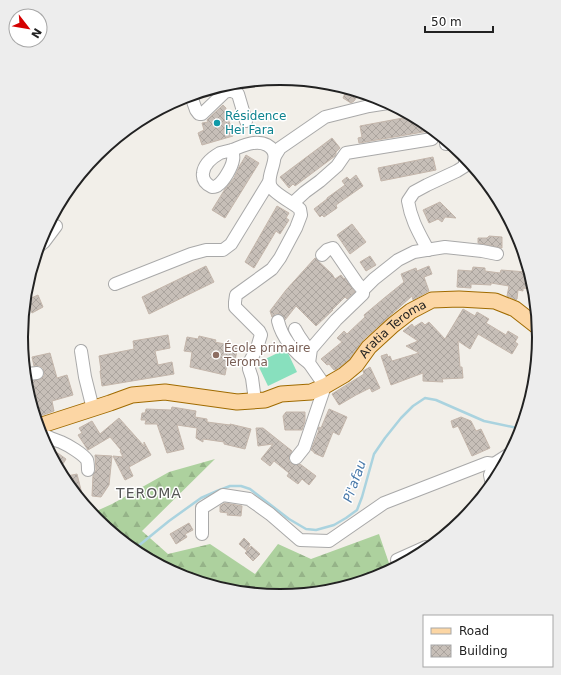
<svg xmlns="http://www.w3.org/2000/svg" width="561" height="675" font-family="'DejaVu Sans',sans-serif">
<defs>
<pattern id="forest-firs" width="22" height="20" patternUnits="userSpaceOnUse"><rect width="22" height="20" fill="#add19e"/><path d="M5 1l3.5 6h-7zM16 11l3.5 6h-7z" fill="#95b388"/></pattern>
<pattern id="building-cross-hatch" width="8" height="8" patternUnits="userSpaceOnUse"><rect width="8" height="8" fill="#c7bfb8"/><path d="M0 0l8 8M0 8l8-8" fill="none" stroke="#aba49e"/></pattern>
</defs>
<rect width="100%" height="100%" fill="#f2efe9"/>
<polygon fill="url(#forest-firs)" points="215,459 142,531 168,554 210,544 255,574 278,544 311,559 379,534 391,569 380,577 280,597 181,577 97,521 92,513 112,504 169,472"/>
<polygon fill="#88e0be" points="286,349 297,372 268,386 257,363"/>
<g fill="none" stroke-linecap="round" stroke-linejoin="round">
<polyline stroke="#aad3df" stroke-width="2.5" points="137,547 169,521 201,498 217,491 230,486 241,486 250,489 289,519 306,529 316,530 334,525 346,518 357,510 362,497 374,454 385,438 401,418 413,406 425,398 436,400 484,421 522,429"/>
</g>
<g fill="url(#building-cross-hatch)" stroke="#c4b6ab">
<polygon points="346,91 359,94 354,101 351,103 343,98"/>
<polygon points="223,105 226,108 225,112 233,131 233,136 202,145 198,133 204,130 202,123 208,122 207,120"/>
<polygon points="408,117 429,131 359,143 358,138 362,137 360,126"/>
<polygon points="332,138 340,148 336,152 336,154 335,156 295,186 293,184 289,188 280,177"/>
<polygon points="246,155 259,163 225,218 212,210 225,189 234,178 239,167"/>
<polygon points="433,157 436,170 381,181 378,168"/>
<polygon points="356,175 363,186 336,205 337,208 324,217 322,215 320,217 314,209 327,199 327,198 345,185 342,181 347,177 350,180"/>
<polygon points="440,202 456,218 445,217 442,222 438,219 429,223 423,210"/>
<polygon points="277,206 289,213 286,218 289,220 280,234 276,231 254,268 245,262"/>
<polygon points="352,224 366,242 350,254 337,235"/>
<polygon points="489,236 502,237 502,248 478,243 478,238 487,238"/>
<polygon points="370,256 376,265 366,271 360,262"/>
<polygon points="315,258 332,274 335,279 341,275 344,279 345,278 355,292 347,299 345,297 332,310 333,310 316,326 296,306 285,320 283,316 279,314 275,314 272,317 270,311 286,290"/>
<polygon points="206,266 214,282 149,314 142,297"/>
<polygon points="429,266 432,274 424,277 429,291 413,300 412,296 363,340 350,359 337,369 334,370 329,364 327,365 321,359 342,342 337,338 344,331 347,334 365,317 364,315 383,299 404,282 401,274 416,268 417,271"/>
<polygon points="473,267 485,268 485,271 500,273 501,270 527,272 530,289 523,288 523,291 518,290 517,299 516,300 507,296 509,286 491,283 491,285 471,284 471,288 457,287 458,270 472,271"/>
<polygon points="38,295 43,307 32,313 28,303 29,299"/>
<polygon points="463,309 475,316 477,312 489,319 486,323 506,335 508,331 518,337 515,342 518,344 512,354 478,334 470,349 458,341 460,367 462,367 463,378 442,379 443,382 423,381 423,373 391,385 381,356 387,354 388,357 390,356 392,361 419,353 406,346 418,341 403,331 412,324 414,327 422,322 425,325 429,322 445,339"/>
<polygon points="168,335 170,348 155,351 158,365 172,362 174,374 102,386 100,371 101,370 99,356 134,349 133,341"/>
<polygon points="199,336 216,340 215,342 238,347 235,360 228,359 225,375 190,367 192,352 184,351 187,337 198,339"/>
<polygon points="50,353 57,378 67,375 73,395 52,401 54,411 40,416 40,414 36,415 30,381 41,379 44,376 44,372 43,368 40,366 34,366 32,357"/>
<polygon points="370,367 380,388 372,392 370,388 356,395 339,405 332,394 364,374 363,371"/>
<polygon points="172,407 196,411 195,417 207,419 207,422 230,425 230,424 251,429 245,449 224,444 224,442 203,439 203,442 196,438 197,428 177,425 184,449 167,453 157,424 145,424 146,420 141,420 142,413 145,413 146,409 171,410"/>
<polygon points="329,409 347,417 339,435 333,432 323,457 314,453 314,452 311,450 319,430 318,430 319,427 321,428"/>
<polygon points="286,412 305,412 305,421 302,430 285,430 283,416"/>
<polygon points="461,417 471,421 476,431 481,429 490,448 472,456 458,426 453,428 451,421"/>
<polygon points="119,418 144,446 144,442 151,455 129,467 133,476 125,480 113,456 123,457 120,451 121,450 110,437 88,450 78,435 82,433 79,428 92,421 100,434"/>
<polygon points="256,428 263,428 292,451 289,457 289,461 292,464 295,465 300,464 316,476 309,485 302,479 298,484 287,476 289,473 274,461 270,466 261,459 273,444 258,446"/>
<polygon points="48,446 66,459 61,467 47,447"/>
<polygon points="95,455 112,456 109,485 101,497 92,496 93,475 96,470"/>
<polygon points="77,474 83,498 82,499 67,476"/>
<polygon points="225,503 242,506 241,516 227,515 228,513 220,512 220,506"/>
<polygon points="189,523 193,530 185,534 187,537 176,544 170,534"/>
<polygon points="244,538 250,544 247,550 251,546 260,554 253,561 245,553 247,551 239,544"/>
</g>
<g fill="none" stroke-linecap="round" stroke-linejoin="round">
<defs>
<g id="minor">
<path d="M191 96 196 110 199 114H202L225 92C230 90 233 91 238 94L246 121"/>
<polyline points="446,144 449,144"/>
<path d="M232 150C233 153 234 156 233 160 232 167 224 181 218 185 217 186 214 187 212 187 206 184 202 180 203 173 204 164 213 157 220 153 224 152 228 151 232 150 243 146 256 139 267 145 285 155 264 174 271 187 275 194 293 203 300 209L301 215 296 228 280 258 272 269 236 295 235 302V307L259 331 261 335 260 338 257 348 249 363V369L252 378 254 393 253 401"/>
<polyline points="275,156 280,148 325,117 369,106 388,103"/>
<polyline points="293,203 305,192 320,181 337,166 346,153 432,139"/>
<polyline points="39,246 44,242 56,226"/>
<path d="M428 250C419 233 411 220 408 201L414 192 427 185 457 171 465 166V158L463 154"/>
<polyline points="322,255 327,250 333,248 357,283 363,290"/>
<polyline points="115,284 191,254 206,250 223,250 231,244 269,182"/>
<path d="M278 321C282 338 295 353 309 363"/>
<polyline points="295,329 299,336 310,352"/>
<polyline points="81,351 85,377 93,409"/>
<polyline points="28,374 37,373"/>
<path d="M39 429C43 437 53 439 61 442 68 445 83 454 87 460 88 463 88 467 88 470"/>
<polyline points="296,458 304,448 325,386 309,363 311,349 336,320 363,294 363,290 374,279 398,260 414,252 445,247 482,251 497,254"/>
<polyline points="491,480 490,475 494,464 508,455"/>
<polyline points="202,534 202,508 223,495 249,499 270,514 300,540 329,541 384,503 487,463 494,464"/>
<polyline points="397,560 426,547"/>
</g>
<g id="major">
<path id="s1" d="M39 426 110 403 132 395 165 392 237 402 265 400 281 394 311 392 325 386 344 375 356 365 369 347 393 325 411 311 432 300 459 299 495 301 515 309 538 327"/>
</g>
</defs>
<use href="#minor" stroke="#a9a9a9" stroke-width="14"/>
<use href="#major" stroke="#a06b00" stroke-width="17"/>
<use href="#minor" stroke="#fff" stroke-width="12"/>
<use href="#major" stroke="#fcd6a4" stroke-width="15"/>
</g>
<circle fill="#0f9aa8" stroke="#fff" stroke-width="1.5" cx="217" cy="123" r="4"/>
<circle fill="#8d6e63" stroke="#fff" stroke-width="1.5" cx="216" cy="355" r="4"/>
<g text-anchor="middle" stroke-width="3" stroke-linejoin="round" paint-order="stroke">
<g font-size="12" fill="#0d838f" stroke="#fff" text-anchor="start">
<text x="225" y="120">Résidence<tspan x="225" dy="14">Hei Fara</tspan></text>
</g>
<g font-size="12" fill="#222" stroke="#fff">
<text dy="4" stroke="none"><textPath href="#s1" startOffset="384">Aratia Teroma</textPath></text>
</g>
<g font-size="12" fill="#785e54" stroke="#fff" text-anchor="start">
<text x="224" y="352">École primaire<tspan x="224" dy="14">Teroma</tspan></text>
</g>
<g font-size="13" font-style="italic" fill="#4a7aab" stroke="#fff">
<text transform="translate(354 481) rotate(-70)" y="5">Pi'afau</text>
</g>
<g font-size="14" letter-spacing="1" fill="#555" stroke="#fff">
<text x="149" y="498">TEROMA</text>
</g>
</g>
<path d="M0 0H561V675H0ZM28 337a252 252 0 1 1 504 0a252 252 0 1 1-504 0Z" fill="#ededed" fill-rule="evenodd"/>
<path fill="none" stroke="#222" stroke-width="2" d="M28 337a252 252 0 1 1 504 0a252 252 0 1 1-504 0Z"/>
<rect x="423" y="615" width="130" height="52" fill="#ffffff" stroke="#a7a7a7"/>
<rect x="431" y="628" width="20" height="6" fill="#fcd6a4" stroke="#a7a7a7"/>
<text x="459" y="635" font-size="12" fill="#222222">Road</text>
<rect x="431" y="645" width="20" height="12" fill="url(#building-cross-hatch)" stroke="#a7a7a7"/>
<text x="459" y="655" font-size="12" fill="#222222">Building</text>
<g transform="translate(28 28) rotate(121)"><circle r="19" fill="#ffffff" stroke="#a7a7a7"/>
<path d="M0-3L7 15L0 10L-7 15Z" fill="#d40000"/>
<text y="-6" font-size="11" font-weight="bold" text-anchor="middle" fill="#222222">N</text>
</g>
<path d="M425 26v6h68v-6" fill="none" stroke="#222222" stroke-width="2"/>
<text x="431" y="26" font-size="12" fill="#222222" stroke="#ffffff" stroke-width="3" paint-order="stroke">50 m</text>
</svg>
